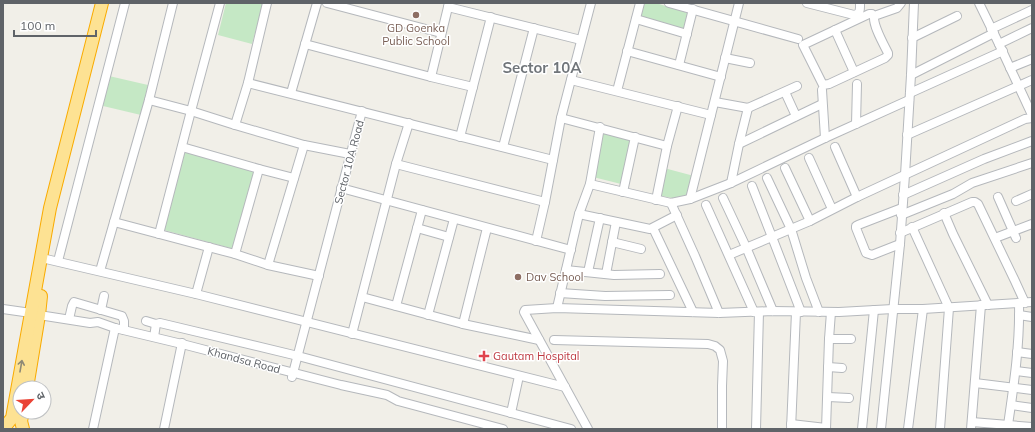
<svg xmlns="http://www.w3.org/2000/svg" width="1035" height="432" font-family="Mulish,'Noto Sans Devanagari',sans-serif">
<rect width="100%" height="100%" fill="#f1efe8"/>
<g fill="#c5e8c5">
<polygon points="226,3 258,3 263,4 252,44 218,35"/>
<polygon points="645,3 656,3 688,13 684,29 641,16"/>
<polygon points="109,76 148,85 141,115 103,106"/>
<polygon points="603,133 631,140 621,184 593,177"/>
<polygon points="184,151 255,170 234,249 164,230"/>
<polygon points="664,168 694,176 689,196 672,198 657,195"/>
</g>
<g fill="none" stroke-linecap="round" stroke-linejoin="round">
<defs>
<g id="minor">
<polyline points="327,3 441,33"/>
<polyline points="669,3 798,39"/>
<path d="M807 3 854 15C861 14 860 8 860 3"/>
<polyline points="979,3 999,44 1032,115"/>
<polyline points="448,7 581,40"/>
<path d="M874 16 872 14H869L803 45 823 85 829 84 885 58 888 55V53C883 43 873 26 874 16L877 15 897 8 901 3"/>
<polyline points="636,19 687,34"/>
<polyline points="991,29 1032,10"/>
<polyline points="835,30 854,72"/>
<polyline points="912,38 957,16"/>
<polyline points="305,44 431,77 473,87"/>
<polyline points="999,44 1032,28"/>
<polyline points="627,51 721,77"/>
<polyline points="725,58 750,63"/>
<polyline points="679,65 693,9"/>
<polyline points="1010,68 1032,59"/>
<polyline points="911,75 994,33"/>
<polyline points="431,77 449,3"/>
<polyline points="571,80 711,115"/>
<polyline points="248,83 553,160"/>
<polyline points="822,90 825,138"/>
<polyline points="617,91 640,3"/>
<polyline points="785,92 796,116"/>
<polyline points="291,93 317,3"/>
<polyline points="910,93 1003,51"/>
<polyline points="149,100 191,111 235,125 304,145 350,154"/>
<polyline points="715,102 748,108 797,86"/>
<polyline points="561,118 667,146"/>
<polyline points="856,124 857,84"/>
<polyline points="235,125 248,83 267,3"/>
<polyline points="907,135 1032,80"/>
<polyline points="460,137 491,17"/>
<polyline points="739,144 822,104"/>
<polyline points="182,147 259,169 294,178"/>
<polyline points="503,147 534,28"/>
<polyline points="835,147 857,197"/>
<polyline points="809,158 832,209"/>
<polyline points="396,164 545,202"/>
<polyline points="785,168 810,221"/>
<polyline points="767,178 791,229 806,278 819,312"/>
<polyline points="731,183 739,144 748,108"/>
<polyline points="590,184 671,203 690,199 731,183 825,138 909,100"/>
<polyline points="752,186 772,237 801,312"/>
<polyline points="341,188 571,250"/>
<polyline points="623,192 635,137"/>
<polyline points="903,195 984,159 1032,141"/>
<polyline points="998,197 1016,238"/>
<polyline points="723,198 746,247 773,311"/>
<polyline points="690,199 739,3"/>
<polyline points="656,200 667,146 678,106"/>
<polyline points="1016,201 1032,194"/>
<polyline points="671,203 695,256 719,313"/>
<polyline points="706,205 754,312"/>
<polyline points="944,213 953,234 988,305"/>
<polyline points="579,214 650,229 677,215"/>
<polyline points="901,215 953,194 972,183 1032,163"/>
<polyline points="114,222 235,254 268,265 319,276"/>
<polyline points="912,227 949,308 940,429"/>
<polyline points="417,228 449,237"/>
<polyline points="653,228 693,312"/>
<polyline points="900,233 972,202 975,202 978,204 1015,281 1025,303"/>
<polyline points="159,234 191,111 220,3"/>
<polyline points="995,238 1032,224"/>
<polyline points="536,241 545,202 561,118 591,3"/>
<polyline points="612,242 641,249"/>
<polyline points="900,244 872,255 866,253 856,228 856,226 858,225 902,208"/>
<polyline points="235,254 259,169"/>
<polyline points="729,255 810,221 857,197 1025,119 1032,118"/>
<polyline points="46,259 196,294 565,387"/>
<polyline points="58,261 125,3"/>
<polyline points="268,265 304,145"/>
<polyline points="566,270 614,275 660,274"/>
<polyline points="100,271 149,100 173,3"/>
<polyline points="588,272 600,218"/>
<polyline points="606,274 616,222"/>
<polyline points="560,293 605,296 670,295"/>
<polyline points="196,294 209,247"/>
<polyline points="362,297 463,324 539,340"/>
<polyline points="396,306 422,210"/>
<polyline points="557,308 579,214 590,184 600,127"/>
<polyline points="3,309 31,313"/>
<polyline points="101,310 104,296"/>
<polyline points="39,315 90,323 98,322 115,328 186,345 341,385 387,395 398,401 503,429"/>
<polyline points="428,315 454,219"/>
<polyline points="1019,315 1032,317"/>
<polyline points="69,319 72,306 74,302 122,316 124,321 124,330"/>
<polyline points="146,321 156,324"/>
<polyline points="463,324 487,228"/>
<polyline points="352,334 396,164 409,123"/>
<polyline points="154,337 156,324 160,323 298,356 571,429"/>
<polyline points="829,339 851,339"/>
<polyline points="554,340 668,343 708,344 715,346 720,350 723,361 722,386 722,429"/>
<polyline points="1017,352 1032,354"/>
<polyline points="828,367 842,368"/>
<polyline points="1016,371 1032,373"/>
<polyline points="292,377 362,111"/>
<polyline points="975,383 1032,390"/>
<polyline points="828,397 849,398"/>
<polyline points="1011,405 1032,408"/>
<polyline points="511,413 519,376"/>
<polyline points="972,422 1032,427"/>
<polyline points="791,424 826,428"/>
<path d="M1008 425C1014 384 1020 344 1019 303"/>
<polyline points="93,429 115,328"/>
<polyline points="164,429 182,343"/>
<polyline points="588,429 524,312 525,310 557,308 719,313 773,311 839,312 893,309 923,309 1032,302"/>
<polyline points="756,429 759,312"/>
<polyline points="791,429 796,312"/>
<polyline points="826,429 829,339 831,312"/>
<polyline points="862,429 874,310"/>
<polyline points="881,429 900,244 905,175 911,75 914,3"/>
<polyline points="908,429 923,309"/>
<polyline points="971,429 981,305"/>
</g>
<g id="highway">
<polyline points="27,388 39,315 41,296"/>
<polyline points="23,412 21,421 23,429"/>
<polyline points="3,429 12,418 50,208 102,3"/>
</g>
</defs>
<use href="#minor" stroke="#b5b8bc" stroke-width="10"/>
<use href="#highway" stroke="#f9ab00" stroke-width="14"/>
<use href="#minor" stroke="#fff" stroke-width="8"/>
<use href="#highway" stroke="#fde293" stroke-width="12"/>
</g>
<defs><path id="oneway-shaft" d="M-6 0H5M1.5-3L5.5 0L1.5 3" fill="none" stroke-width="1.6" stroke-linecap="round" stroke-linejoin="round"/></defs>
<use stroke="#8e8975" href="#oneway-shaft" transform="translate(21 366) rotate(-80)"/>
<g fill="#8d6e63" stroke="#fff" stroke-width="1.5">
<circle cx="416" cy="15" r="4"/>
<circle cx="518" cy="277" r="4"/>
</g>
<path fill="#e0444e" stroke="#fff" stroke-width="1.5" d="M482 350h4v4h4v4h-4v4h-4v-4h-4v-4h4z"/>
<g text-anchor="middle" stroke-width="3" stroke-linejoin="round" paint-order="stroke">
<g font-size="11" fill="#785e54" stroke="#fff">
<text x="416" y="32">GD Goenka<tspan x="416" dy="13">Public School</tspan></text>
<text x="526" y="281" text-anchor="start">Dav School</text>
</g>
<g font-size="11" fill="#5f6368" stroke="#fff">
<text transform="translate(349 162) rotate(-75)" y="4">Sector 10A Road</text>
<text transform="translate(244 360) rotate(15)" y="4">Khandsa Road</text>
</g>
<g font-size="11" fill="#be3a42" stroke="#fff" text-anchor="start">
<text x="493" y="360">Gautam Hospital</text>
</g>
<g font-size="15" font-weight="bold" fill="#70757a" stroke="#fff">
<text x="542" y="73">Sector 10A</text>
</g>
</g>
<rect width="1035" height="432" fill="none" stroke="#5f6368" stroke-width="8"/>
<g transform="translate(32 400) rotate(65)"><circle r="19" fill="#ffffff" stroke="#bfc1c3"/>
<path d="M0-3L7 15L0 10L-7 15Z" fill="#ea4335"/>
<text y="-6" font-size="11" font-weight="bold" text-anchor="middle" fill="#5f6368">उ</text>
</g>
<path d="M14 30v6h82v-6" fill="none" stroke="#5f6368" stroke-width="2"/>
<text x="20" y="30" font-size="12" fill="#5f6368" stroke="#ffffff" stroke-width="3" paint-order="stroke">100 m</text>
</svg>
